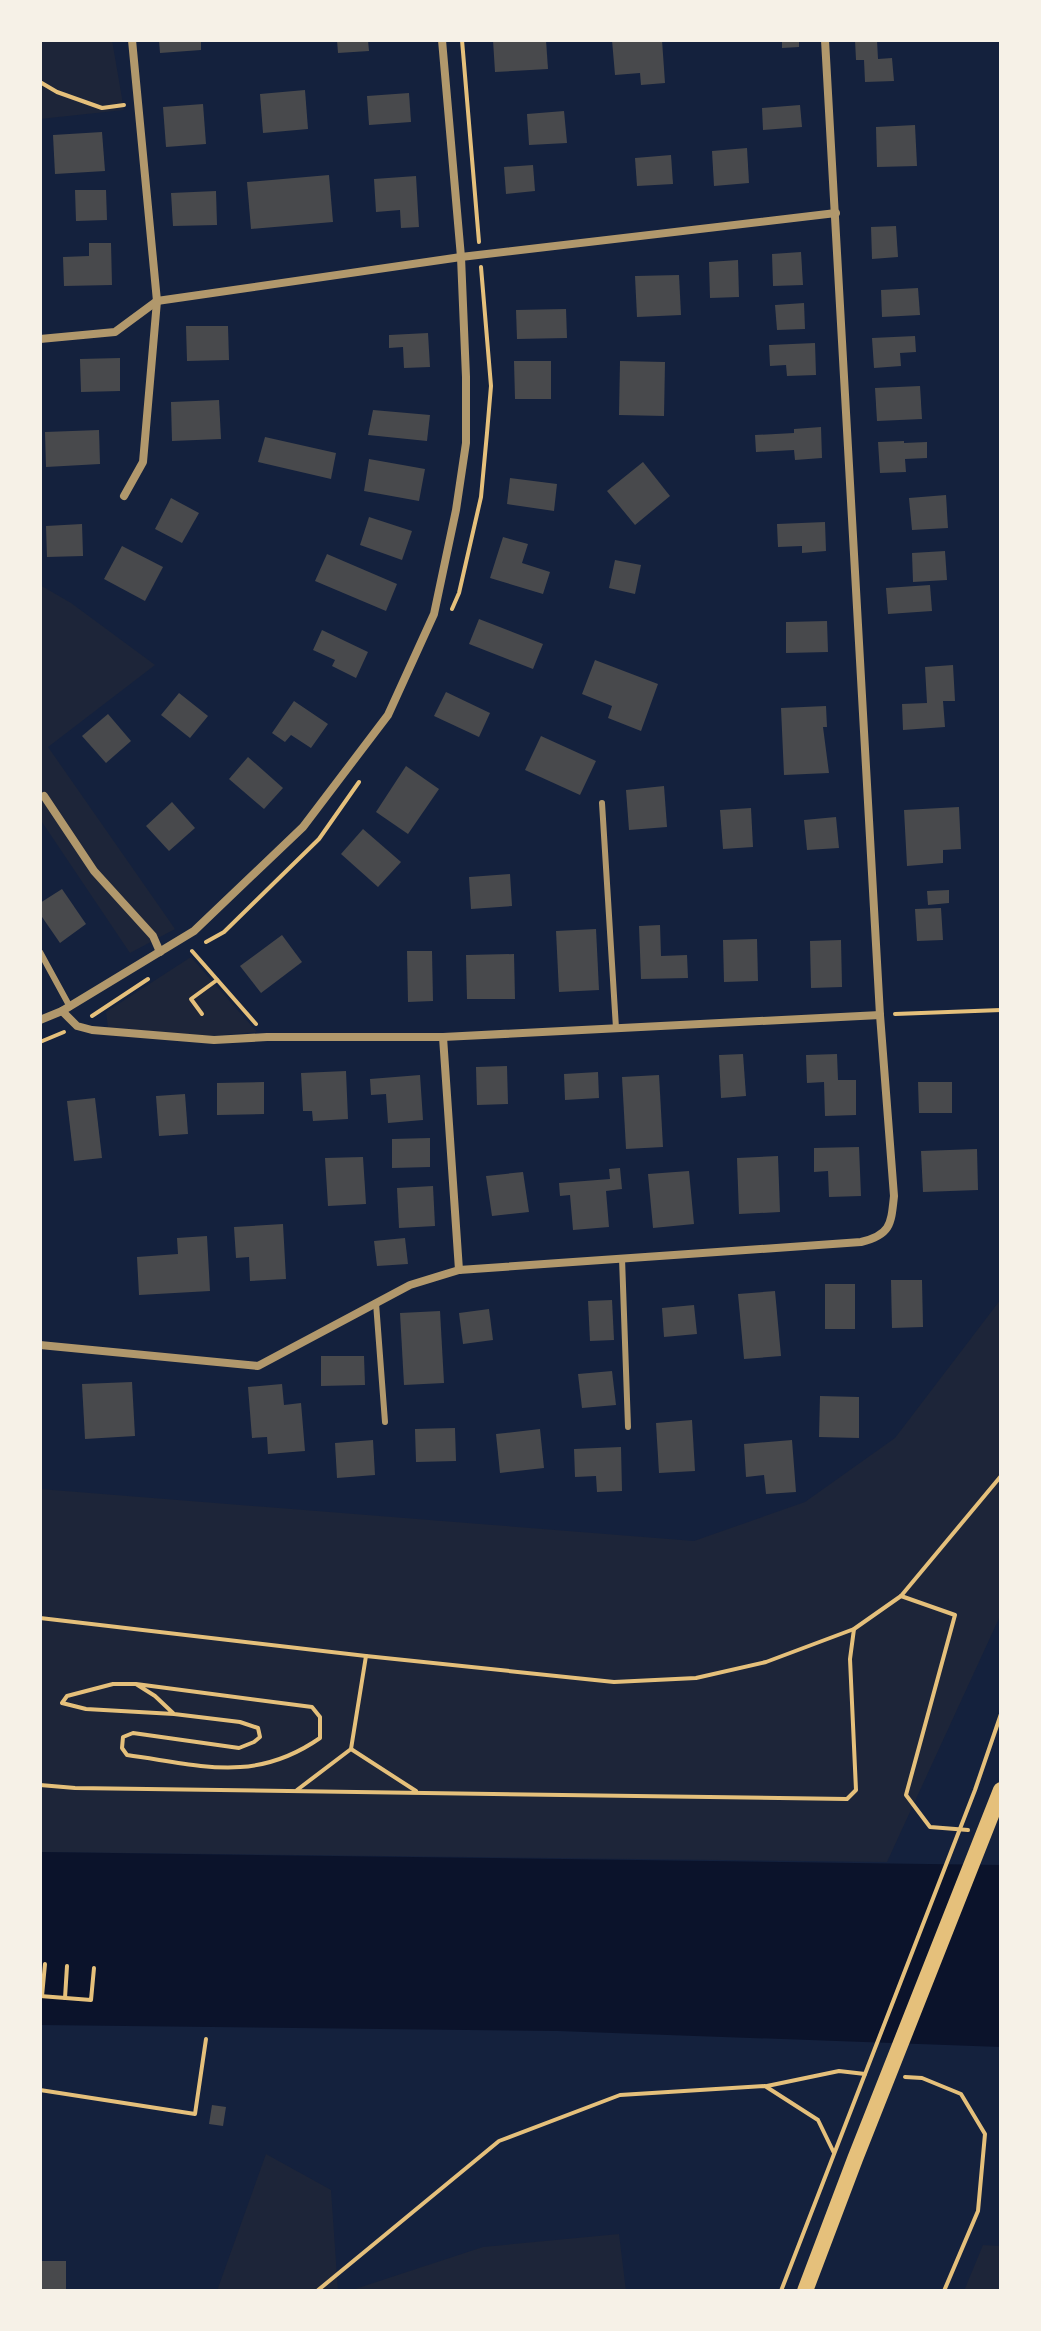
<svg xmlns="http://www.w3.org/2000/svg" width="1041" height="2331" font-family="'DM Sans',sans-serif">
<rect width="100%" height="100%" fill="#14213d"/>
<g fill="#1d2539">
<polygon points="40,40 112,40 124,110 40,119"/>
<polygon points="40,585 71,603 155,665 48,747 175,929 130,953 40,819"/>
<polygon points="191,957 257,1032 213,1036 108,1028 106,1012"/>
<polygon points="1001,1299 1001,1614 887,1862 40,1852 40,1489 694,1541 805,1502 895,1438"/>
<polygon points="266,2154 331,2190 338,2291 217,2291"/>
<polygon points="619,2234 626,2291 349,2291 483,2247"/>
<polygon points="983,2245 1001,2246 1001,2291 964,2291"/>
</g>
<polygon fill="#0b132b" points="40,1852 1001,1865 1001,2047 558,2031 40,2025"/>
<g fill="#48494c">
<polygon points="159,40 201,40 201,50 160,53"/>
<polygon points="337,40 368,40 369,51 338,53"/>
<polygon points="493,40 546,40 548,69 495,72"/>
<polygon points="612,40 662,40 665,83 641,85 640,73 615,75"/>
<polygon points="782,40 799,40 799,47 782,48"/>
<polygon points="855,40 877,40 878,59 892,58 894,81 865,82 864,60 856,60"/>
<polygon points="305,90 308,129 263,133 260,94"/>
<polygon points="409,93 411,122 369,125 367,96"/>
<polygon points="203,104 206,144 166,147 163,107"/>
<polygon points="800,105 802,127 763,130 762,108"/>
<polygon points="564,111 567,143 529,145 527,114"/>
<polygon points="915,125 917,166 877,167 876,127"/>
<polygon points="102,132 105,171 55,174 53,135"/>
<polygon points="747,148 749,183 714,186 712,151"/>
<polygon points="671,155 673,184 637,186 635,158"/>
<polygon points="533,165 535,191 506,194 504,167"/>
<polygon points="329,175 333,222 251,229 247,182"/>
<polygon points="416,176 419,227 401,228 400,210 376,212 374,179"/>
<polygon points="75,190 106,190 107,220 76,221"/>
<polygon points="216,191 217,225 173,226 171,193"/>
<polygon points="896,226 898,257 872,259 871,227"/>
<polygon points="89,243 111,243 112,285 64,286 63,257 89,256"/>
<polygon points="801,252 803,285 773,286 772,254"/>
<polygon points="738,260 739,297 710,298 709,262"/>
<polygon points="679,275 681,315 637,317 635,276"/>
<polygon points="918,288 920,315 882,317 881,290"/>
<polygon points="804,303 805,329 777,330 775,305"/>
<polygon points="566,309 567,338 517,339 516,310"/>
<polygon points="186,326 228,326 229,360 187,361"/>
<polygon points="428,333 430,367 404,368 403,347 389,348 389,335"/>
<polygon points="915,336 916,352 900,353 901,366 874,368 872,338"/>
<polygon points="815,343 816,375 787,376 786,365 770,366 769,345"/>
<polygon points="120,358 120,391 81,392 80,359"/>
<polygon points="514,361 551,361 551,399 515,399"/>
<polygon points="620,361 665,362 664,416 619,415"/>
<polygon points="920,386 922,419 877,421 875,388"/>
<polygon points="219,400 221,439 172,441 171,402"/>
<polygon points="373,410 430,415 427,441 368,435"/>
<polygon points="821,427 822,458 795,460 794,450 756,452 755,435 794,433 794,429"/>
<polygon points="99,430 100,464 46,467 45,432"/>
<polygon points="265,437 336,453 331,479 258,462"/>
<polygon points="904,441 904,443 927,442 927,458 905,459 906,472 880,473 878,442"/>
<polygon points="369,459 425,469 419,501 364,491"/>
<polygon points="643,462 670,496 635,525 607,491"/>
<polygon points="510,478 557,484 554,511 507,504"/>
<polygon points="946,495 948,528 912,530 909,498"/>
<polygon points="171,498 199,513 182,543 155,529"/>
<polygon points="369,517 412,531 402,560 360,545"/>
<polygon points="825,522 826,551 802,553 802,546 778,547 777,524"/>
<polygon points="82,524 83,556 47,557 46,526"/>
<polygon points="503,537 528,544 522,563 550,572 543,594 490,578"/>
<polygon points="122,546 163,567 145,601 104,579"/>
<polygon points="945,551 947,580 913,582 912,553"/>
<polygon points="327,554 397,584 386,611 315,581"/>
<polygon points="615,560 641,565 635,594 609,588"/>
<polygon points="930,585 932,611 888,614 886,588"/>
<polygon points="479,619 543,644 533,669 469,644"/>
<polygon points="827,621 828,652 786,653 786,622"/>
<polygon points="322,630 368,652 356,678 332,666 335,660 313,650"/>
<polygon points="595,660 658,684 641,731 608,718 612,706 582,694"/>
<polygon points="953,665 955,701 943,701 945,727 903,730 902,704 927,703 925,667"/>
<polygon points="446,692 490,713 479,737 434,716"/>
<polygon points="179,693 208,716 190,738 161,715"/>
<polygon points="294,701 328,724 311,748 291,735 285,742 272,733"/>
<polygon points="826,706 827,727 823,727 829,773 784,775 781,708"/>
<polygon points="108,714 131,741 106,763 82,736"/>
<polygon points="541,736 596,761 580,795 525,770"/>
<polygon points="248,757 283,788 264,809 229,779"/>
<polygon points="406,766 439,789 408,834 376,812"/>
<polygon points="664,786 667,827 629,830 626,790"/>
<polygon points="172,802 195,828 169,851 146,826"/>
<polygon points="959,807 961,849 943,850 943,863 907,866 904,810"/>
<polygon points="751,808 753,847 723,849 720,810"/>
<polygon points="836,817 839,848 807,850 804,820"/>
<polygon points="363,829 401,862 378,887 341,854"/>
<polygon points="510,874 512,906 471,909 469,877"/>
<polygon points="62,889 86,924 60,943 40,914 40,903"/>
<polygon points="949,890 949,903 928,905 927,891"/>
<polygon points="941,908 943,940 917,941 915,909"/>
<polygon points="660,925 661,956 687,955 688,978 641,979 639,926"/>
<polygon points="596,929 599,990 559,992 556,931"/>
<polygon points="282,935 302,962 261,993 240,966"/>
<polygon points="757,939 758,981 724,982 723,940"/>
<polygon points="841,940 842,987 811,988 810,941"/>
<polygon points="407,951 432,951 433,1001 408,1002"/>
<polygon points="514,954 515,999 467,999 466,955"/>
<polygon points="743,1054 746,1096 721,1098 719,1055"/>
<polygon points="837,1054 838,1080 856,1080 856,1115 825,1116 824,1082 807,1083 806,1055"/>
<polygon points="507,1066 508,1104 477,1105 476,1067"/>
<polygon points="346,1071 348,1119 313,1121 312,1111 303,1111 301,1073"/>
<polygon points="598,1072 599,1098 565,1100 564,1074"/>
<polygon points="420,1075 423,1120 388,1123 386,1094 371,1095 370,1079"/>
<polygon points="659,1075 663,1147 626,1149 622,1077"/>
<polygon points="264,1082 264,1114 217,1115 217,1083"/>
<polygon points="918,1082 952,1082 952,1113 919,1113"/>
<polygon points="185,1094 188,1134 159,1136 156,1096"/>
<polygon points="95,1098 102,1158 74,1161 67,1101"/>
<polygon points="430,1138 430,1167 392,1168 392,1139"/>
<polygon points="859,1147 861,1196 829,1197 828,1171 814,1172 814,1148"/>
<polygon points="977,1149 978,1190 923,1192 921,1151"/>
<polygon points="778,1156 780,1212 739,1214 737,1158"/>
<polygon points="363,1157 366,1204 328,1206 325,1158"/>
<polygon points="620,1168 622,1189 606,1191 609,1227 573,1230 570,1195 560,1196 559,1183 610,1179 609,1169"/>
<polygon points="689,1171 694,1224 653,1228 648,1174"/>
<polygon points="523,1172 529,1212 492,1216 486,1176"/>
<polygon points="433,1186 435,1226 399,1228 397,1188"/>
<polygon points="283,1224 286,1279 250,1281 249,1257 236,1258 234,1227"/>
<polygon points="207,1236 210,1291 139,1295 137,1257 178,1254 177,1238"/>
<polygon points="405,1238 408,1264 377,1266 374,1241"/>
<polygon points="891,1280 922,1280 923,1327 892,1328"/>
<rect x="825" y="1284" width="30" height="45"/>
<polygon points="775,1291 781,1356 744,1359 738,1294"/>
<polygon points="612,1300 614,1340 590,1341 588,1301"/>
<polygon points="694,1305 697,1334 664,1337 662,1308"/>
<polygon points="489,1309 493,1340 463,1344 459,1313"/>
<polygon points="440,1311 444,1383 404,1385 400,1313"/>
<polygon points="321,1356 364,1356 365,1385 321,1386"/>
<polygon points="612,1371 616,1405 582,1408 578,1374"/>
<polygon points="132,1382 135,1436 85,1439 82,1384"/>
<polygon points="282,1384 284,1405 301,1403 305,1451 268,1454 267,1437 252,1438 248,1387"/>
<polygon points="820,1396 859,1397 859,1438 819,1437"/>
<polygon points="692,1420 695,1471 659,1473 656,1423"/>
<polygon points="455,1428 456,1461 416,1462 415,1429"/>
<polygon points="540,1429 544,1468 500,1473 496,1434"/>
<polygon points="373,1440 375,1475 337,1478 335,1443"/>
<polygon points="792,1440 796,1492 766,1494 764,1475 746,1477 744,1444"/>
<polygon points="621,1447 622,1491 597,1492 596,1476 575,1477 574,1449"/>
<polygon points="212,2105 226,2107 223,2126 209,2124"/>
<rect x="40" y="2261" width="26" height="30"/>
</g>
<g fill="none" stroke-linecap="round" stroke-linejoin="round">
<g stroke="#e5c07b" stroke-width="4">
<polyline points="462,40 479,242"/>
<polyline points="40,82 57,92 102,108 124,105"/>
<polyline points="452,609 459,593 481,497 487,433 491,386 481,267"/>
<polyline points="206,942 224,932 319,839 359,782"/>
<polyline points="192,951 256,1024"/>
<polyline points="202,1014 191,999 217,980"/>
<polyline points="895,1014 1001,1010"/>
<polyline points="92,1016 148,979"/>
<polyline points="40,1042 64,1032"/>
<polyline points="901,1596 955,1615 906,1795 930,1827 968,1830"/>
<polyline points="40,1618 366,1656 614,1682 696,1678 766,1662 854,1629 901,1596 1001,1476"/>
<path d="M136 1684 155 1696 174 1714 240 1722 258 1728 260 1737 254 1742 239 1748 133 1733 123 1737 122 1748 127 1755C200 1765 254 1784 320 1738V1717L312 1707 136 1684H113L67 1696 62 1703 86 1709 174 1714"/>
<polyline points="351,1749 416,1791"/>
<polyline points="40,1785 75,1788 847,1799 856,1790 850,1659 854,1629"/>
<polyline points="297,1790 351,1749 366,1656"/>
<polyline points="40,1996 91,2000 94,1968"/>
<polyline points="42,1996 45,1964"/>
<polyline points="65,1998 67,1966"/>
<polyline points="905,2077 922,2078 961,2094 985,2134 978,2211 944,2291"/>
<polyline points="767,2086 839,2071 865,2074"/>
<polyline points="40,2090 195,2114 206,2039"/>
<polyline points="317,2291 499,2141 620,2095 765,2086 818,2120 834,2153"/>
<polyline points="781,2291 975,1790 1001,1714"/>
</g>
<g stroke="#b1986c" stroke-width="6">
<polyline points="602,803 616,1028"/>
<polyline points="40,952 70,1007"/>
<polyline points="622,1258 628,1427"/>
<polyline points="376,1303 385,1422"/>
</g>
<g stroke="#b1986c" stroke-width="8">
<polyline points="40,339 115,332 157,301 461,257 836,213"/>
<polyline points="124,496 143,462 157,301 132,40"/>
<polyline points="44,796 94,871 153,936 160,952"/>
<polyline points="62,1011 77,1026 92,1030 214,1040 267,1037 443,1037 880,1015"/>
<polyline points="40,1020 62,1011 194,931 303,827 388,715 434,614 456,510 466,443 466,377 461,257 442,40"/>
<polyline points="443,1037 459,1270"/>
<path d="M40 1345 258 1366 410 1285 459 1270 861 1242C891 1235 891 1224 894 1196L880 1015 825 40"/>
</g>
<polyline stroke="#e5c07b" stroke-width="16" points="805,2291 855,2159 1001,1790"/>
</g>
<rect width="1041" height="2331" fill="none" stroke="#f6f1e7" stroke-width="84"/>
</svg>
